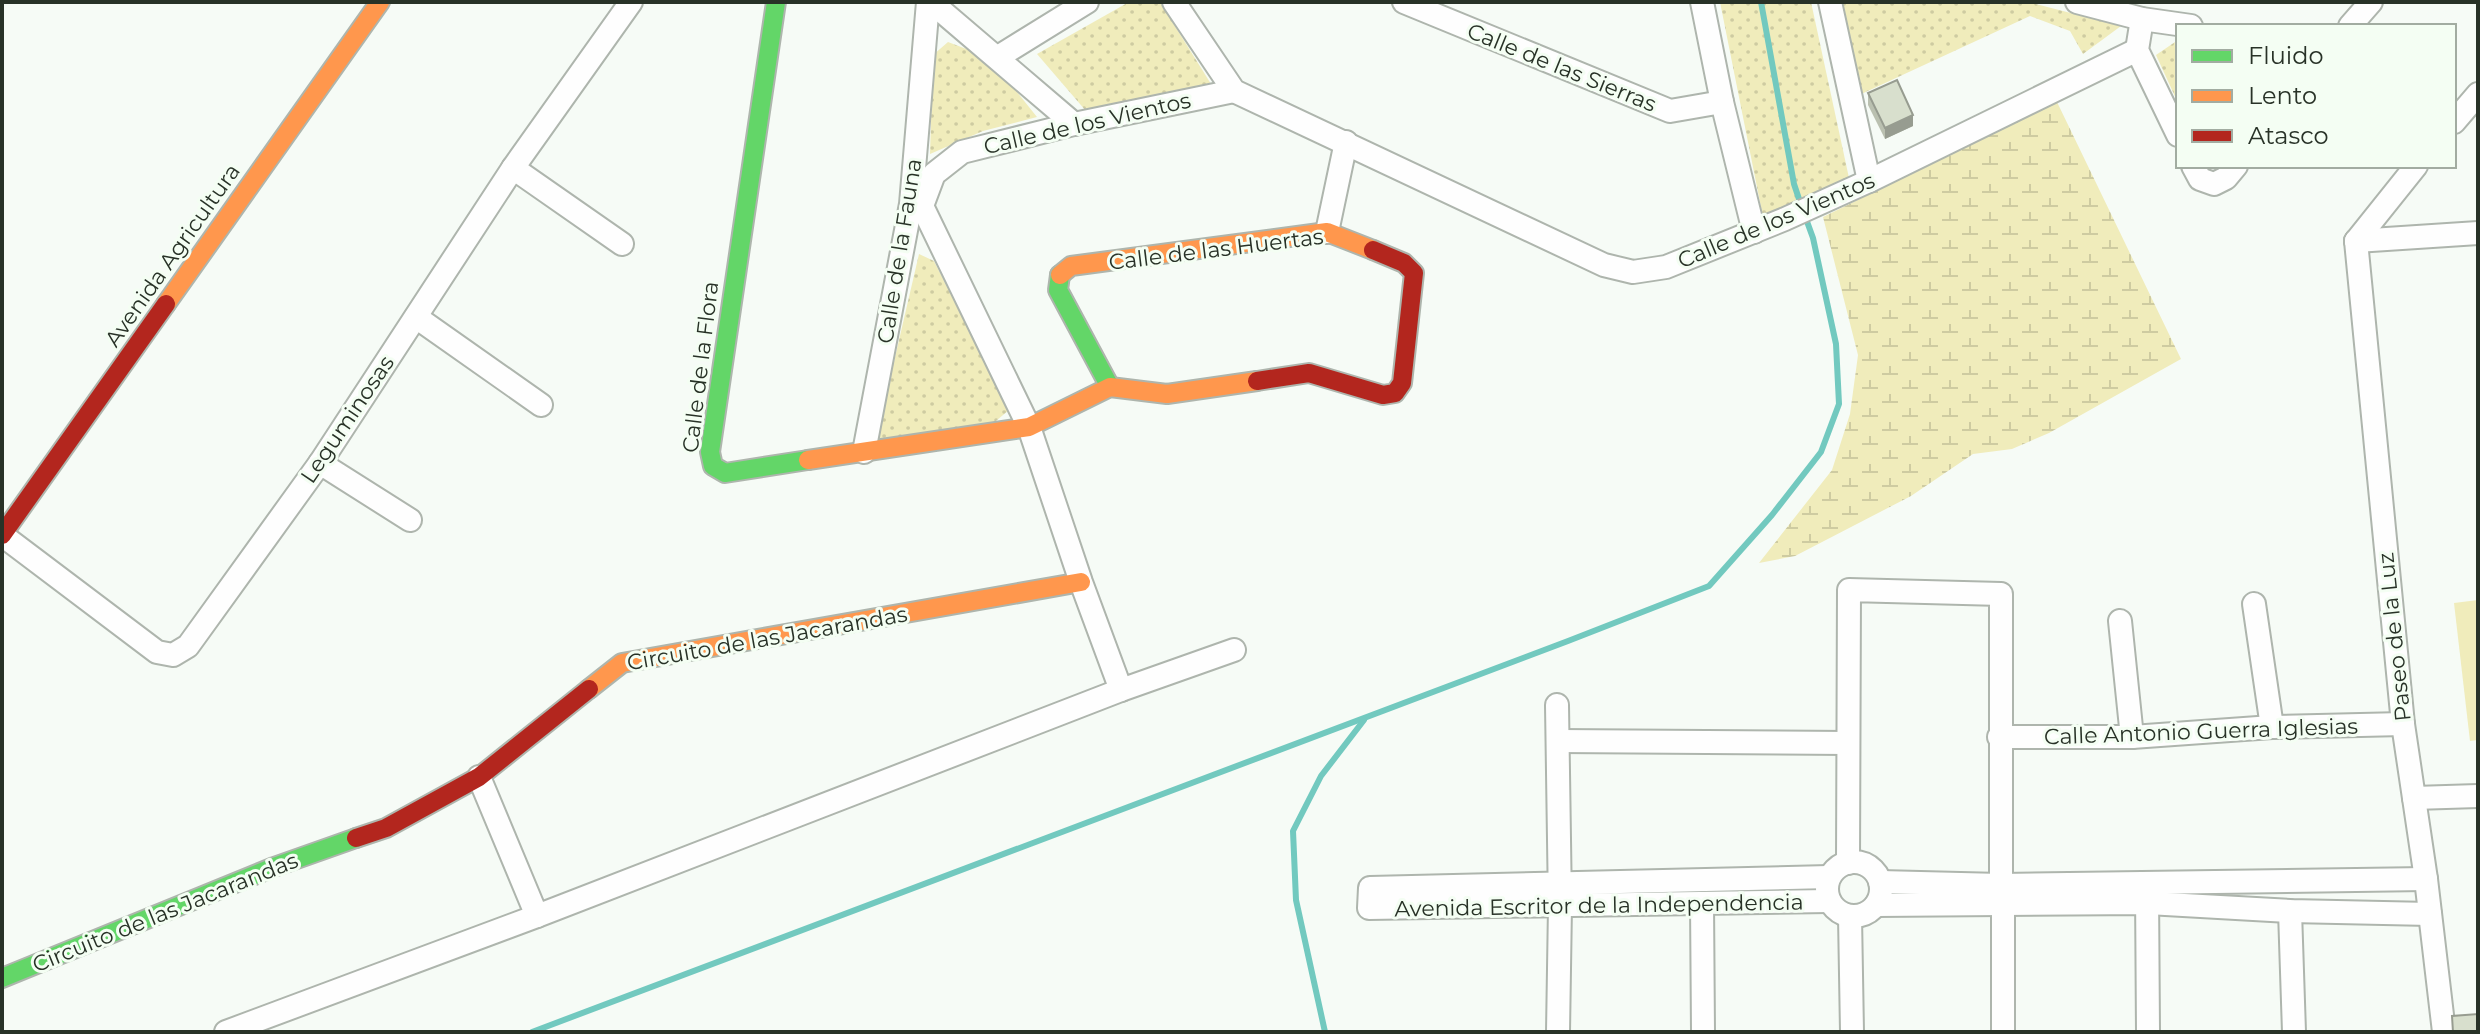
<svg xmlns="http://www.w3.org/2000/svg" width="2480" height="1034" font-family="Montserrat,sans-serif">
<defs>
<pattern id="wetland-marsh" width="20" height="14" patternUnits="userSpaceOnUse" patternTransform="scale(2)"><rect width="20" height="14" fill="#f0ecbb"/><path d="M1 5h8M5 5V1M11 12h8M15 12V8" fill="none" stroke="#cecba1"/></pattern>
<pattern id="park-dots" width="8" height="8" patternUnits="userSpaceOnUse" patternTransform="scale(2)"><rect width="8" height="8" fill="#f0ecbb"/><path d="M2 2h.1M6 6h.1" fill="none" stroke="#cecba1" stroke-width="1.8" stroke-linecap="round"/></pattern>
</defs>
<rect width="100%" height="100%" fill="#f6fbf6"/>
<polygon fill="url(#wetland-marsh)" points="2057,102 2181,359 2049,433 2012,449 1973,454 1911,496 1795,556 1759,563 1832,470 1850,414 1858,355 1823,217"/>
<g fill="url(#park-dots)">
<polygon points="1129,2 1160,2 1211,84 1086,111 1037,54"/>
<polygon points="1720,2 1811,2 1849,178 1763,217"/>
<polygon points="1837,2 2028,2 2121,26 2083,54 2070,31 2030,16 1857,96"/>
<polygon points="2178,40 2178,103 2156,55"/>
<polygon points="948,42 990,58 1037,117 983,131 930,154 933,55"/>
<polygon points="919,254 934,261 1009,410 990,426 876,439"/>
</g>
<polygon fill="#f0ecbb" points="2478,600 2478,740 2470,741 2454,603"/>
<g fill="none" stroke-linecap="round" stroke-linejoin="round">
<g stroke="#72c9bf" stroke-width="6">
<polyline points="1761,2 1794,184 1801,205"/>
<polyline points="532,1032 1568,641 1709,586 1772,515 1821,452 1839,404 1836,344 1813,238 1805,216"/>
<polyline points="1325,1032 1296,900 1293,831 1321,776 1364,720"/>
</g>
<defs>
<g id="street">
<polyline points="931,2 1074,124"/>
<polyline points="1174,2 1234,91 1604,265 1633,272 1666,267 1785,219 1869,181 2137,50"/>
<polyline points="1404,2 1670,111 1722,102"/>
<polyline points="1702,2 1722,102 1754,232"/>
<polyline points="1830,2 1869,181"/>
<polyline points="2077,2 2142,19 2191,26"/>
<polyline points="2142,19 2137,50 2178,135"/>
<polyline points="2350,26 2371,2"/>
<polyline points="998,57 1087,2"/>
<polyline points="2454,122 2478,94"/>
<polyline points="2193,166 2200,179 2214,184 2226,178 2236,166"/>
<polyline points="513,168 622,244"/>
<polyline points="922,206 1029,427 1081,582 1121,690"/>
<polyline points="922,206 934,174 962,152 1074,124 1234,91"/>
<polyline points="1327,232 1346,142"/>
<polyline points="2356,241 2403,724 2426,879 2444,1032"/>
<polyline points="2356,241 2478,233"/>
<polyline points="2356,241 2416,166"/>
<polyline points="416,317 541,405"/>
<polyline points="864,452 911,204 928,2"/>
<polyline points="320,463 410,520"/>
<polyline points="2,535 157,652 173,655 188,646 320,463 513,168 631,2"/>
<polyline points="2254,604 2272,727"/>
<polyline points="2120,621 2132,737"/>
<polyline points="1557,705 1560,906 1558,1032"/>
<polyline points="1999,737 2132,737 2272,727 2403,724"/>
<polyline points="1558,741 1848,743"/>
<polyline points="479,777 537,916"/>
<polyline points="2414,798 2478,796"/>
<circle cx="1854" cy="889" r="27"/>
<polyline points="1848,863 1849,590 2001,594 2001,885"/>
<polyline points="1880,882 2001,885 2426,879"/>
<polyline points="2147,889 2148,1032"/>
<polyline points="1829,901 1369,908 1370,888 1829,877"/>
<polyline points="1702,903 1703,1032"/>
<polyline points="1876,905 2148,903 2290,911 2430,914"/>
<polyline points="2290,911 2294,1032"/>
<polyline points="1850,916 1852,1032"/>
<polyline points="226,1032 537,916 1121,690 1234,650"/>
<polyline points="2003,1032 2003,906"/>
</g>
<g id="fast">
<polyline points="776,2 710,452 713,466 725,473 808,460"/>
<polyline points="1060,275 1058,290 1110,387"/>
<polyline points="2,978 274,867 356,838"/>
</g>
<g id="slow">
<polyline points="1060,275 1071,266 1327,232 1373,250"/>
<polyline points="166,304 380,2"/>
<polyline points="808,460 1029,427 1110,387 1167,394 1257,381"/>
<polyline points="589,689 622,663 1081,582"/>
</g>
<g id="jam">
<polyline points="1257,381 1309,373 1383,395 1395,393 1402,383 1414,273 1404,263 1373,250"/>
<polyline points="2,535 166,304"/>
<polyline points="356,838 386,828 479,777 589,689"/>
</g>
</defs>
<use href="#street" stroke="#aeb5ad" stroke-width="26"/>
<use href="#fast" stroke="#aeb5ad" stroke-width="22"/>
<use href="#slow" stroke="#aeb5ad" stroke-width="22"/>
<use href="#jam" stroke="#aeb5ad" stroke-width="22"/>
<use href="#street" stroke="#fefefe" stroke-width="22"/>
<use href="#fast" stroke="#63d668" stroke-width="18"/>
<use href="#slow" stroke="#ff974d" stroke-width="18"/>
<use href="#jam" stroke="#b3261e" stroke-width="18"/>
</g>
<polygon fill="#bac0b0" points="1868,93 1913,126 1885,139 1868,105"/>
<polygon fill="#979c90" points="1913,115 1913,126 1885,139 1885,128"/>
<g fill="#d8dfcd" stroke="#979c90" stroke-width="2">
<polygon points="1897,80 1913,115 1885,128 1868,93"/>
<polygon points="2478,1014 2478,1032 2453,1032 2452,1016"/>
</g>
<g text-anchor="middle" stroke-width="6" stroke-linejoin="round" paint-order="stroke">
<g font-size="22" fill="#283227" stroke="#f4fef3">
<text transform="translate(1562 67) rotate(22)" y="8">Calle de las Sierras</text>
<text transform="translate(1087 123) rotate(-13)" y="8">Calle de los Vientos</text>
<text transform="translate(1776 220) rotate(-23)" y="8">Calle de los Vientos</text>
<text transform="translate(1216 249) rotate(-7)" y="8">Calle de las Huertas</text>
<text transform="translate(899 251) rotate(-81)" y="8">Calle de la Fauna</text>
<text transform="translate(172 255) rotate(-55)" y="8">Avenida Agricultura</text>
<text transform="translate(700 367) rotate(-83)" y="8">Calle de la Flora</text>
<text transform="translate(347 419) rotate(-56)" y="8">Leguminosas</text>
<text transform="translate(2394 637) rotate(-96)" y="8">Paseo de la Luz</text>
<text transform="translate(767 638) rotate(-10)" y="8">Circuito de las Jacarandas</text>
<text transform="translate(2201 731) rotate(-2)" y="8">Calle Antonio Guerra Iglesias</text>
<text transform="translate(1599 905) rotate(-1)" y="8">Avenida Escritor de la Independencia</text>
<text transform="translate(165 912) rotate(-22)" y="8">Circuito de las Jacarandas</text>
</g>
</g>
<rect width="2480" height="1034" fill="none" stroke="#283227" stroke-width="8"/>
<rect x="2176" y="24" width="280" height="144" fill="#f4fef3" stroke="#a2aca1" stroke-width="2"/>
<rect x="2192" y="50" width="40" height="12" fill="#63d668" stroke="#a2aca1" stroke-width="2"/>
<text x="2248" y="64" font-size="24" fill="#283227">Fluido</text>
<rect x="2192" y="90" width="40" height="12" fill="#ff974d" stroke="#a2aca1" stroke-width="2"/>
<text x="2248" y="104" font-size="24" fill="#283227">Lento</text>
<rect x="2192" y="130" width="40" height="12" fill="#b3261e" stroke="#a2aca1" stroke-width="2"/>
<text x="2248" y="144" font-size="24" fill="#283227">Atasco</text>
</svg>
